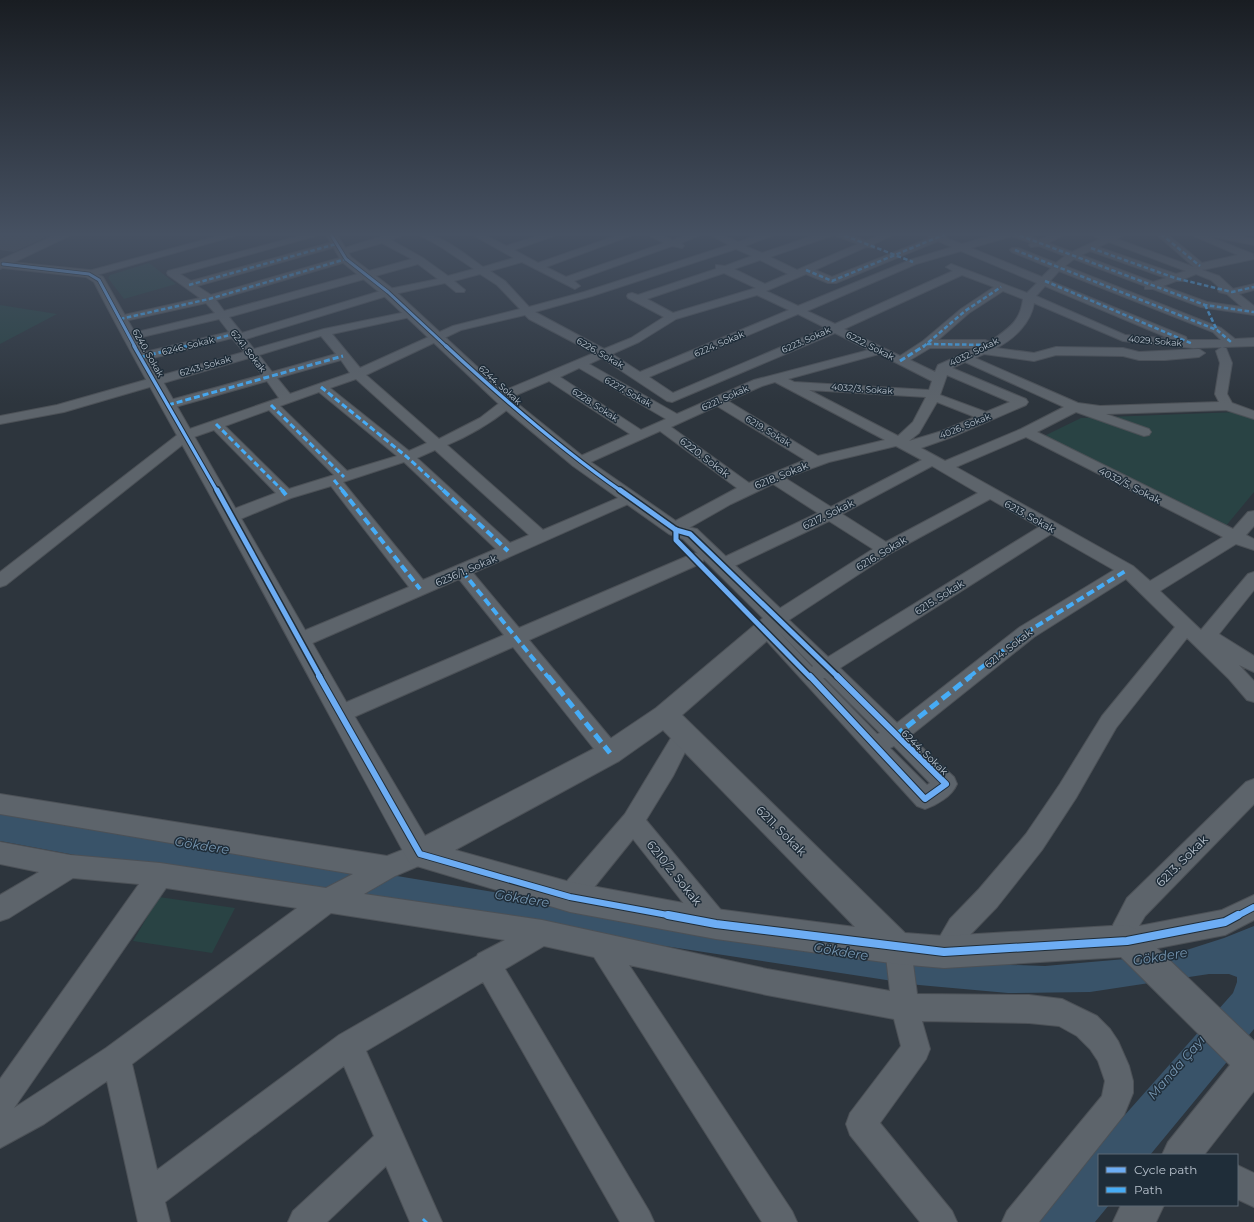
<svg xmlns="http://www.w3.org/2000/svg" width="1254" height="1222" font-family="Montserrat,sans-serif">
<rect width="100%" height="100%" fill="#2d353d"/>
<g fill="#294344">
<polygon points="149,263 176,284 124,299 108,278 110,275"/>
<polygon points="0,305 57,314 0,344"/>
<polygon points="1237,412 1254,418 1254,492 1225,527 1042,437 1081,418"/>
<polygon points="159,897 235,908 212,953 133,941"/>
</g>
<polygon fill="#395369" points="0,810 914,962 1045,966 1171,955 1224,938 1254,926 1254,1029 1150,1155 1099,1155 1099,1205 1109,1205 1095,1222 1030,1222 1233,993 1237,982 1237,977 1229,974 1209,974 1090,992 1008,993 919,985 331,895 75,855 0,841"/>
<polygon fill="#444b51" points="0,233 55,233 14,252 0,250"/>
<g fill="none" stroke-linecap="round" stroke-linejoin="round">
<defs>
<g id="minor">
<polygon points="229,233 245,233 93,276 85,276 84,274 85,272"/>
<path d="M310 233H326L180 274 191 281 333 242 336 241 341 244 339 246 197 286 211 295 343 257H349L351 259 349 261 216 300 224 311 412 259 382 243 341 255 336 252 338 250 393 233H408L391 240 423 258 448 276 474 269 441 247 416 233C441 233 463 253 483 267L514 258 469 233H481L506 246 547 233H562L514 250 538 263 624 233H638L546 267 566 277 664 243 645 233H658L673 240 691 233H705L681 243 684 246 682 248 672 246 574 281 580 286 575 289 522 262 490 271 505 281 529 307 584 292 729 245 707 233H719L738 242 764 233H779L745 246 762 253 821 233H847L866 241 883 233H896L874 244V248L866 247 815 270 832 277 930 238 922 233 946 234V238L962 244 1000 233H1023L1039 240 1054 233H1067L1048 243 1072 252 1100 239 1088 233H1102L1108 236 1113 233H1126L1117 239 1194 267 1156 234 1166 233 1202 263 1238 255 1187 233H1200L1253 254 1254 259 1202 270 1219 276 1233 289 1254 284V290L1239 294 1254 306V315L1201 307 1153 289H1145V286L1074 259 1065 266 1221 328 1235 339 1254 338V346L1193 348 1123 341 1034 303C1031 323 1013 340 996 348L1034 353 1056 347 1123 348 1139 352 1199 349 1205 353 1199 357 1165 360H1139L1123 356 1056 355 1034 361 984 354 975 358 1078 403 1100 406 1219 402 1215 394 1220 363 1216 351 1222 347 1226 348 1232 363 1227 394 1232 403 1254 411V419L1226 410 1106 414 1149 429 1151 432 1149 435 1144 436 1076 412 1037 432 1233 529 1248 512 1254 511V526L1246 535 1254 539V550L1236 544 1160 591 1201 630 1248 574 1254 572V590L1219 634 1254 656V672L1239 665 1254 681V702L1247 700 1229 679 1187 638 1116 728 1076 798 1042 850 997 907 968 937 953 961 944 965 935 961 931 952 950 919 979 889 1026 834 1060 784 1102 716 1175 627 1126 579 1034 637 910 736 954 777 957 784C952 796 937 805 925 809L917 806 755 628 757 623 764 621 770 623 768 619 771 614 873 549 829 521 728 569 722 571 716 569 714 565 716 561 818 513 773 484 731 504 680 533 674 534 668 533 666 529 668 525 737 488 660 431 584 465H574L572 462 574 459 630 434 549 381 507 399 514 403 512 406C491 423 471 435 447 445L543 530 625 495H635L638 498 635 501 473 573 519 628 690 555 696 553 702 555 704 559 702 563 529 640 618 747 621 753 618 759 610 762 602 759 513 647 347 720 340 722 333 720 330 714 333 708 504 635 459 579 308 645 301 647 294 645 292 640 294 635 409 587 331 486 291 498 238 520 232 521 226 520 224 516 226 512 276 493 214 430 191 438 6 585 0 587V572L181 432 279 398 267 381 168 409 163 408 161 405 163 402 262 375 249 358 64 412 0 424V416L57 405 244 352 232 338 141 361 135 357 137 354 229 332 219 319 129 340 123 337 125 335 215 313 206 303 120 322 114 319 120 316 200 298 168 275 167 273 168 271ZM834 235 858 244 797 270 770 257ZM1012 236 1031 243 1029 245 1031 247 1039 246 1065 256 1056 263 1018 248H1012L1010 250 1012 252 1051 268 1042 277 971 248ZM938 241 952 247 910 260 798 306 766 291 806 274 828 283H836ZM1109 242 1186 271 1176 274 1098 247ZM736 249 752 256 725 266 716 265V269L638 295 632 293 628 294 627 296 628 298 664 317 631 338 604 349 535 312 592 296ZM961 251 1037 283 1027 293 951 264 946 267 953 271 835 324 807 311 916 264ZM1090 251 1166 278 1153 282 1081 255ZM760 260 788 274 765 284 734 269ZM418 264 438 279 384 290 242 333 229 317ZM1059 271 1213 332 1221 340H1187L1186 337 1050 281ZM724 273 756 288 673 313 647 299ZM480 274 497 285 520 309 453 326 360 368 332 334 415 316 417 314 415 312 411 311 324 329 254 349 246 339 390 295 445 283 456 292H464L465 290 454 281ZM1196 274 1211 280 1220 288 1218 290 1219 292 1227 294 1242 307 1207 302 1163 286 1176 281H1183L1184 279ZM962 275 994 287 961 309 923 341 900 356 844 329ZM1045 286 1171 339 1125 335 1036 296ZM1003 291 1023 299C1020 323 1008 328 990 342L985 340H938L969 313ZM757 295 789 310 640 372 612 354 639 342 676 319ZM798 314 826 328 673 393 649 377ZM525 315 529 319 594 353 496 394 494 397 496 400 502 401 480 418 439 439 366 375 461 330ZM835 333 869 350 754 380 677 414 589 364 602 358 667 401 672 402ZM321 336 336 354 272 372 259 355ZM930 348H976L938 365 935 372 910 360ZM879 354 932 381 929 390 794 382 788 379ZM341 360 350 373 290 394 277 378ZM965 362 1064 407 1021 429 945 461 921 448 952 437 1026 405 1028 402 1026 399 952 368ZM579 368 666 419 641 430 560 377ZM947 375 1010 402 986 412 940 395ZM356 379 427 443 409 451 330 388ZM775 382 885 440 818 456 728 401 762 386ZM809 390 926 397 913 422 898 436ZM319 392 397 456 347 471 280 406ZM937 402 975 417 942 431 909 441 919 433ZM717 406 805 460 749 483 671 427ZM269 410 334 475 289 489 225 426ZM1026 437 1223 537 1150 581 1133 566 956 467ZM896 446 922 460 831 507 785 478 829 462ZM435 450 529 535 510 543 417 458ZM404 462 496 549 423 580 343 482ZM932 466 978 493 886 542 842 514ZM990 499 1039 527 828 657 789 620 891 553ZM1051 534 1114 570 1020 627 897 723 840 668ZM780 633 813 666 812 667ZM823 678H825L880 733 877 734ZM894 746 930 783 927 785 890 748Z"/>
<polygon points="684,725 691,728 694,734 673,776 646,820 725,915 729,924 725,933 716,937 707,933 633,839 579,906 570,909 561,906 558,897 561,888 625,814 677,728"/>
<polygon points="1254,779 1254,804 1145,916 1139,926 1222,910 1254,895 1254,920 1225,935 1127,954 1118,950 1114,941 1113,925 1127,898 1246,782"/>
<path d="M0 794 387 856 420 843 428 846 432 854 428 862 395 876 364 894 542 920 767 969 890 991 885 948 889 939 898 935 907 939 911 948 917 994 1029 995 1062 999 1097 1016 1110 1029 1118 1041 1129 1066 1133 1081V1093L1124 1115 1039 1222H1002L1007 1211 1102 1096 1105 1081 1098 1061 1090 1049 1077 1036 1059 1026 1029 1023 922 1021 930 1049 926 1059 880 1123 952 1211 957 1222H920L850 1135 846 1124 850 1113 901 1046 894 1019 767 995 629 965 792 1211 797 1222H762L594 957 544 946 505 969 649 1211 654 1222H620L483 982 366 1051 442 1222H410L386 1166 327 1222H288L293 1211 374 1136 344 1066 165 1202 170 1222H138L107 1081 44 1124 0 1148V1079L139 884 73 878 9 918 0 921V895L39 872 0 864V842L70 855 160 863 326 888 353 874 0 814ZM166 888 297 908 106 1048 14 1108ZM331 913 505 940 478 954 477 956 339 1035 157 1170 132 1064Z"/>
<polygon points="1237,1165 1254,1173 1254,1207 1237,1199"/>
</g>
<g id="tertiary">
<path d="M325 233H336L351 257 393 289 513 400 585 458 683 526 697 529 785 613 788 619 785 625 682 715 905 933 944 936 1127 925 1138 930 1254 1041V1091L1204 1155H1162L1168 1142 1230 1065 1121 957 944 968 898 964 716 939 570 912 410 864C348 751 288 637 226 524 182 443 136 364 94 282L86 277 3 268 0 267V261L89 270 103 277 349 707 425 836 601 745 656 708 763 618 683 539 669 534 573 466 501 406 383 295 342 262ZM663 730 855 927 716 909 570 882 455 850 619 761Z"/>
<polygon points="1121,1205 1164,1205 1156,1222 1113,1222"/>
</g>
<g id="secondary">
<polygon points="60,233 75,233 0,269 0,260"/>
<polygon points="1204,233 1228,233 1254,239 1254,245 1209,236"/>
</g>
</defs>
<use href="#minor" stroke="#4c5157" stroke-width="2"/>
<use href="#tertiary" stroke="#4c5157" stroke-width="2"/>
<use href="#secondary" stroke="#4c5157" stroke-width="2"/>
<use href="#minor" fill="#5d646b" fill-rule="evenodd"/>
<use href="#tertiary" fill="#5d646b" fill-rule="evenodd"/>
<use href="#secondary" fill="#5c6269" fill-rule="evenodd"/>
<g stroke="#46acf6" stroke-width="2.5" stroke-dasharray="4.5 2.5" stroke-linecap="butt">
<polyline points="838,233 913,262"/>
<polyline points="1013,233 1205,305 1254,312"/>
<polyline points="1161,234 1200,266"/>
<polyline points="1091,248 1175,278 1232,292 1254,287"/>
<polyline points="1015,250 1217,330 1231,342"/>
<polyline points="806,270 832,281 948,233"/>
<polyline points="1045,281 1193,344"/>
<polyline points="189,285 336,244"/>
<polyline points="1205,305 1217,330"/>
<polyline points="120,319 209,299 346,259"/>
<polyline points="927,344 994,345"/>
<polyline points="183,347 234,334"/>
<polyline points="923,347 965,311 1001,287"/>
</g>
<g stroke="#46acf6" stroke-width="3" stroke-dasharray="6 3" stroke-linecap="butt">
<polyline points="141,357 187,346"/>
<polyline points="900,361 924,346"/>
<polyline points="321,387 407,457 444,491"/>
<polyline points="168,405 343,356"/>
<polyline points="271,405 344,477"/>
<polyline points="216,424 283,491"/>
<polyline points="334,480 343,491"/>
</g>
<g stroke="#46acf6" stroke-width="4" stroke-dasharray="8 4" stroke-linecap="butt">
<polyline points="282,490 286,495"/>
<polyline points="342,490 420,589"/>
<polyline points="443,490 508,551"/>
<polyline points="462,571 548,677"/>
<polyline points="969,677 1027,632 1127,570"/>
</g>
<g stroke="#46acf6" stroke-width="5" stroke-dasharray="10 5" stroke-linecap="butt">
<polyline points="548,676 610,753"/>
<polyline points="895,736 971,676"/>
</g>
<polyline stroke="#46acf6" stroke-width="6" stroke-dasharray="12 6" stroke-linecap="butt" points="424,1222 426,1220"/>
<defs>
<g id="cycleway-far4">
<polyline points="330,233 346,259 388,292 447,347"/>
<polyline points="3,264 89,274 99,280 135,347"/>
</g>
<g id="cycleway-far3">
<polyline points="134,346 217,491"/>
<path d="M446 346C502 398 558 447 621 491"/>
</g>
<g id="cycleway-far2">
<polyline points="217,490 320,677"/>
<polyline points="620,490 676,530"/>
<polyline points="676,530 690,534 838,677"/>
<polyline points="676,530 676,540 810,677"/>
</g>
<g id="cycleway-far1">
<polyline points="319,676 420,854 570,897 673,916"/>
<polyline points="810,676 925,799 946,784 837,676"/>
<polyline points="1237,916 1254,907"/>
</g>
<polyline id="cycleway" points="668,915 716,924 944,952 1127,941 1225,922 1238,915"/>
</defs>
<use href="#cycleway-far4" stroke="#1f2d39" stroke-width="4.5"/>
<use href="#cycleway-far3" stroke="#1f2d39" stroke-width="5.5"/>
<use href="#cycleway-far2" stroke="#1f2d39" stroke-width="8"/>
<use href="#cycleway-far1" stroke="#1f2d39" stroke-width="8"/>
<use href="#cycleway" stroke="#1f2d39" stroke-width="10"/>
<use href="#cycleway-far4" stroke="#6dadf4" stroke-width="3"/>
<use href="#cycleway-far3" stroke="#6dadf4" stroke-width="3.5"/>
<use href="#cycleway-far2" stroke="#6dadf4" stroke-width="5"/>
<use href="#cycleway-far1" stroke="#6dadf4" stroke-width="6"/>
<use href="#cycleway" stroke="#6dadf4" stroke-width="8"/>
</g>
<linearGradient id="sky" x2="0" y2="1"><stop stop-color="#191d22"/><stop offset="0.58" stop-color="#465162"/><stop offset="1" stop-color="#465162" stop-opacity="0"/></linearGradient>
<rect width="1254" height="404" fill="url(#sky)"/>
<g text-anchor="middle" stroke-width="3" stroke-linejoin="round" paint-order="stroke">
<g font-size="9" fill="#b8c2cd" stroke="#1f2d39">
<text transform="translate(806 340) rotate(-24)" y="3">6223. Sokak</text>
<text transform="translate(1155 341) rotate(5)" y="3">4029. Sokak</text>
<text transform="translate(719 344) rotate(-23)" y="3">6224. Sokak</text>
<text transform="translate(188 346) rotate(-14)" y="3">6246. Sokak</text>
<text transform="translate(870 346) rotate(27)" y="3">6222. Sokak</text>
<text transform="translate(248 351) rotate(52)" y="3">6241. Sokak</text>
<text transform="translate(974 352) rotate(-26)" y="3">4032. Sokak</text>
<text transform="translate(148 353) rotate(60)" y="3">6240. Sokak</text>
<text transform="translate(600 353) rotate(30)" y="3">6226. Sokak</text>
<text transform="translate(205 366) rotate(-16)" y="3">6243. Sokak</text>
<text transform="translate(500 385) rotate(42)" y="3">6244. Sokak</text>
<text transform="translate(862 389) rotate(4)" y="3">4032/3. Sokak</text>
<text transform="translate(628 392) rotate(29)" y="3">6227. Sokak</text>
<text transform="translate(725 398) rotate(-24)" y="3">6221. Sokak</text>
<text transform="translate(595 405) rotate(33)" y="3">6228. Sokak</text>
<text transform="translate(965 426) rotate(-22)" y="3">4026. Sokak</text>
<text transform="translate(768 431) rotate(31)" y="3">6219. Sokak</text>
</g>
<g font-size="10" fill="#b8c2cd" stroke="#1f2d39">
<text transform="translate(705 457) rotate(37)" y="4">6220. Sokak</text>
<text transform="translate(781 475) rotate(-22)" y="4">6218. Sokak</text>
<text transform="translate(1130 485) rotate(27)" y="4">4032/5. Sokak</text>
<text transform="translate(828 514) rotate(-26)" y="4">6217. Sokak</text>
<text transform="translate(1030 516) rotate(29)" y="4">6213. Sokak</text>
<text transform="translate(881 553) rotate(-31)" y="4">6216. Sokak</text>
<text transform="translate(466 570) rotate(-23)" y="4">6236/1. Sokak</text>
<text transform="translate(939 597) rotate(-32)" y="4">6215. Sokak</text>
<text transform="translate(1008 648) rotate(-38)" y="4">6214. Sokak</text>
<text transform="translate(925 752) rotate(44)" y="4">6244. Sokak</text>
</g>
<g font-size="12" fill="#b8c2cd" stroke="#1f2d39">
<text transform="translate(781 831) rotate(45)" y="4">6211. Sokak</text>
<text transform="translate(1182 861) rotate(-45)" y="4">6213. Sokak</text>
<text transform="translate(674 873) rotate(51)" y="4">6210/2. Sokak</text>
</g>
<g font-size="13" font-style="italic" fill="#7696b1" stroke="#1f2d39">
<text transform="translate(202 845) rotate(9)" y="5">Gökdere</text>
<text transform="translate(522 898) rotate(9)" y="5">Gökdere</text>
<text transform="translate(841 951) rotate(9)" y="5">Gökdere</text>
<text transform="translate(1160 956) rotate(-9)" y="5">Gökdere</text>
<text transform="translate(1176 1067) rotate(-49)" y="5">Manda Çayı</text>
</g>
</g>
<rect x="1098" y="1154" width="140" height="52" fill="#1f2d39" stroke="#5c6974"/>
<rect x="1106" y="1167" width="20" height="6" fill="#6dadf4" stroke="#5c6974"/>
<text x="1134" y="1174" font-size="12" fill="#b8c2cd">Cycle path</text>
<rect x="1106" y="1187" width="20" height="6" fill="#46acf6" stroke="#5c6974"/>
<text x="1134" y="1194" font-size="12" fill="#b8c2cd">Path</text>
</svg>
